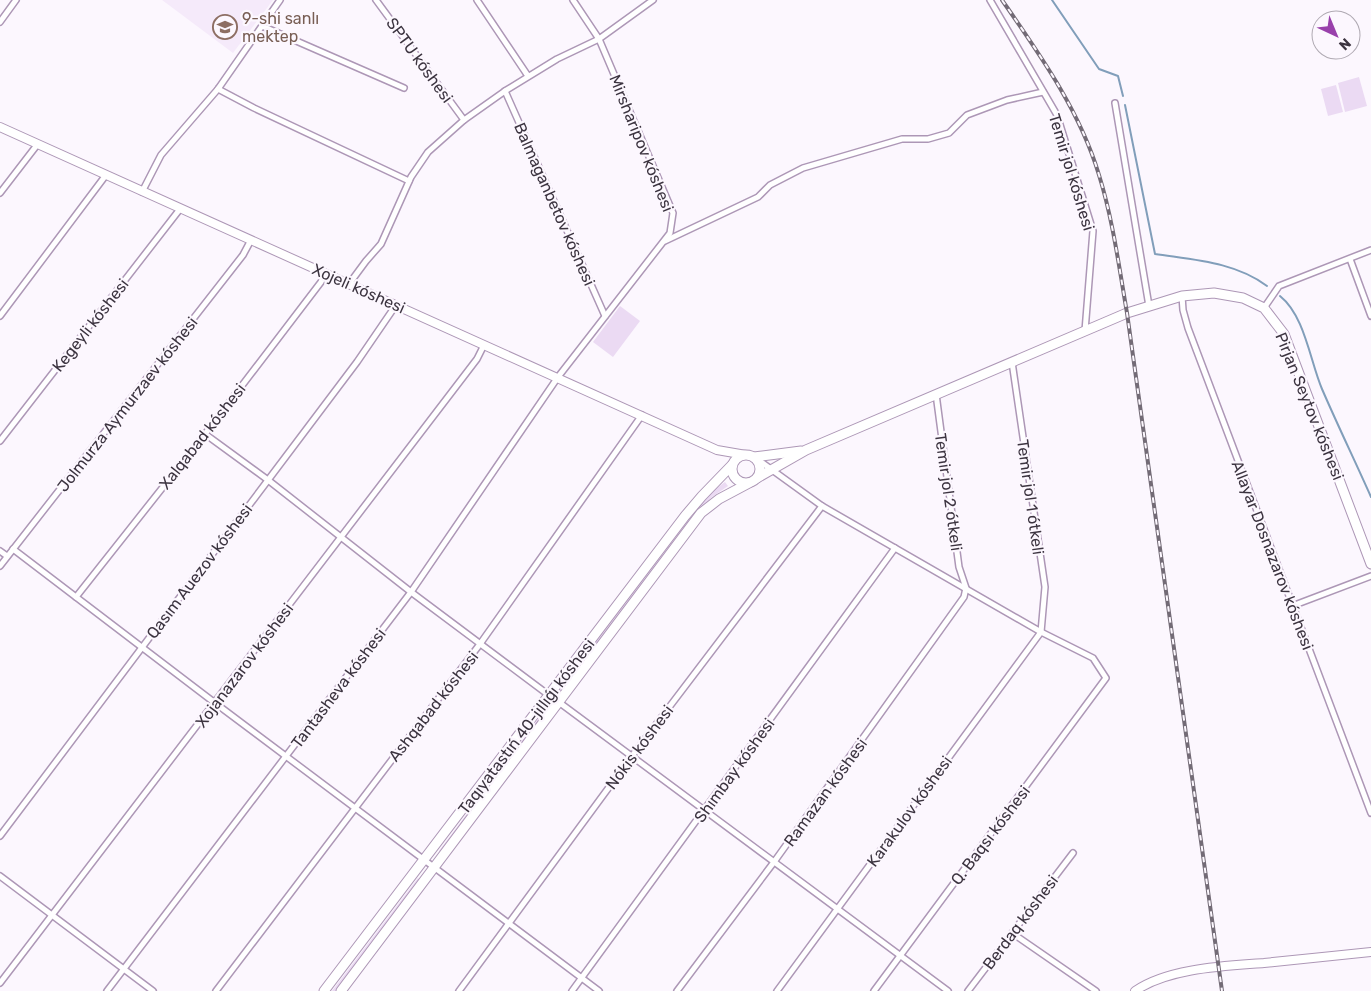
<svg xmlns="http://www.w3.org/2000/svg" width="1371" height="991" font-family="Rubik,sans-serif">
<rect width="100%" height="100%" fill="#fcf7fe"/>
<polygon fill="#f5eafa" points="162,0 273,0 233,53"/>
<g fill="#ebdaf3">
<polygon points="1359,77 1367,106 1345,112 1338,83"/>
<polygon points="1336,85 1343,112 1328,116 1321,89"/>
<polygon points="620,306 640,321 613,357 593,342"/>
<polygon points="725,482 728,486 712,497 698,510 441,852 439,851 696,508 710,493"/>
<polygon points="418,878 420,880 336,991 332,991"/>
</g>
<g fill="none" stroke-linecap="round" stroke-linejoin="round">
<g stroke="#819eba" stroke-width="2">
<polyline points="1052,0 1099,69 1118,76 1123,96"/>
<path d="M1125 105 1155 254C1194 260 1235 262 1267 286"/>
<path d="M1280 296C1305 316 1310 361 1322 389 1338 426 1355 461 1371 497"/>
</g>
<defs>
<g id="street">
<polyline points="376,0 464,120"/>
<polyline points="477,0 528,76"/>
<polyline points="990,0 1057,115 1093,231 1085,331"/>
<polyline points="0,22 16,0"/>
<polyline points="262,26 404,88"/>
<polyline points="218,89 254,108 409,181"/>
<polyline points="505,91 605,316"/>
<polyline points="1115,103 1149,306"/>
<polyline points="142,192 161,155 218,89 280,0"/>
<polyline points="0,193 37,145"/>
<polyline points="665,241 758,197 770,185 803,168 902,139 928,139 949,133 967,115 1007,100 1043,92"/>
<polyline points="1350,259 1371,316"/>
<polyline points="349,284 366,261 381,244 411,177 428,152 464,120 505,91 557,59 599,39 653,0"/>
<polyline points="1182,296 1183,310 1188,328 1371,813"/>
<polyline points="1264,308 1279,286 1371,250"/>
<polyline points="0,316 106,175"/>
<polyline points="205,434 268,480 411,592 550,696"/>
<polyline points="0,441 180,209"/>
<polyline points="757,459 822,506 1041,632 1093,658 1106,678 874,991"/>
<polyline points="13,549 215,703 599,991"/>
<polyline points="0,551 7,556"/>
<polyline points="0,566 243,255 251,240"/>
<polyline points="76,597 205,434 321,282 325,273"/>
<polyline points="1292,606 1371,576"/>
<polyline points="560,703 948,991"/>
<polyline points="0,836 357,362 396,305"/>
<polyline points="0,876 153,991"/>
<polyline points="1012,933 1096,991"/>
<polyline points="0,983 477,359 484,345"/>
<polyline points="107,991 411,592 558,377 670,233 673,213 599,39 573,0"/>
<polyline points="216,991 480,644 642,415"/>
<polyline points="459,991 632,756 822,506"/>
<polyline points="572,991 895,548"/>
<polyline points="677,991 774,862 964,597 966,588 959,567 936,394"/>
<polyline points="777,991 1041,632 1045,587 1012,362"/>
<polyline points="968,991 1073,853"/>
</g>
<g id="secondary">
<polyline points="0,127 717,450 746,455"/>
<path d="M1135 991C1168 968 1225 966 1264 963 1300 959 1335 956 1371 952"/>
</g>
<g id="primary">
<circle cx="746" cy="469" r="14"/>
<polyline points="754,457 801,451"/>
<polyline points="757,478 806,450 1127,313 1182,296 1214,293 1243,298 1264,308 1284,334 1371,564"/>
<polyline points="324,991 685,516 702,496 732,465"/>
<polyline points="341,991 701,513 719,499 749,483"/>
</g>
</defs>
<use href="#street" stroke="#ad97b6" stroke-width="8"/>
<use href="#secondary" stroke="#ad97b6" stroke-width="10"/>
<use href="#primary" stroke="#ad97b6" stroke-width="11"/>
<use href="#street" stroke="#fff" stroke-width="5"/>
<use href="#secondary" stroke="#fff" stroke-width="8"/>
<use href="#primary" stroke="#fff" stroke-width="9"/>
<defs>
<path id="rail" d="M1002 0C1040 55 1080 111 1099 175 1113 220 1119 267 1127 313L1222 991"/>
</defs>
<use href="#rail" stroke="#736b76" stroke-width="4"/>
<use href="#rail" stroke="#fcf7fe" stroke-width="2" stroke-dasharray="5.5" stroke-linecap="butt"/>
</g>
<defs>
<symbol id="school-ring" viewBox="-11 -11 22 22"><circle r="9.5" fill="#fcf7fe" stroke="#8d6e63" stroke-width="1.5"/><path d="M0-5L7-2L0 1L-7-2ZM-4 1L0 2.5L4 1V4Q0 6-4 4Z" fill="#8d6e63"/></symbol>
</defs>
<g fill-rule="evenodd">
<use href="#school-ring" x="211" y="13" width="28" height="28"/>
</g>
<g text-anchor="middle" stroke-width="4.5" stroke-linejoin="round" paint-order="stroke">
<g font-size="16" fill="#785e54" stroke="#fcf7fe" text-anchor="start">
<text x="242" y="24">9-shi sanlı<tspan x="242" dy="18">mektep</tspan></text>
</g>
<g font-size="16" fill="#3c3440" stroke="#fcf7fe">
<text transform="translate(420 60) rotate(54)" y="6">SPTU kóshesi</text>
<text transform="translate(642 143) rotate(68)" y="6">Mirsharipov kóshesi</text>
<text transform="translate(1072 172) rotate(73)" y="6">Temir jol kóshesi</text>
<text transform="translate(555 204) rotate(66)" y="6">Balmaganbetov kóshesi</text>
<text transform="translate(359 288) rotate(24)" y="6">Xojeli kóshesi</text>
<text transform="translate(90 325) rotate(-52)" y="6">Kegeyli kóshesi</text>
<text transform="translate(127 404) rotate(-52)" y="6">Jolmurza Aymurzaev kóshesi</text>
<text transform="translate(1310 406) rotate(68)" y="6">Pirjan Seytov kóshesi</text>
<text transform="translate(202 436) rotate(-52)" y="6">Xalqabad kóshesi</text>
<text transform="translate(949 492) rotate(82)" y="6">Temir jol 2 ótkeli</text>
<text transform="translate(1031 497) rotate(82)" y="6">Temir jol 1 ótkeli</text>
<text transform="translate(1273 555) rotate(69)" y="6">Allayar Dosnazarov kóshesi</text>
<text transform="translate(199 571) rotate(-53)" y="6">Qasım Auezov kóshesi</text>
<text transform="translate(244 665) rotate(-53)" y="6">Xojanazarov kóshesi</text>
<text transform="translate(338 688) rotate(-53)" y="6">Tantasheva kóshesi</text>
<text transform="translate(433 706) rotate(-52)" y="6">Ashqabad kóshesi</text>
<text transform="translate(526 726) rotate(-53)" y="6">Taqıyatastıń 40-jıllıǵı kóshesi</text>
<text transform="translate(639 747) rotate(-53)" y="6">Nókis kóshesi</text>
<text transform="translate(734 770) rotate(-54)" y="6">Shımbay kóshesi</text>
<text transform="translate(825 792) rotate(-54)" y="6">Ramazan kóshesi</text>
<text transform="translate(909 811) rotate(-54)" y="6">Karakulov kóshesi</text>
<text transform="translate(990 835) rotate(-53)" y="6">Q. Baqsı kóshesi</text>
<text transform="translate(1020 922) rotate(-53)" y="6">Berdaq kóshesi</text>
</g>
</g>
<g transform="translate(1336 35) rotate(136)"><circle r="24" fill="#fcf7fe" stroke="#afa9b2"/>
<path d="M0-4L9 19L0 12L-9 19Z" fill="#9940ab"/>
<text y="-8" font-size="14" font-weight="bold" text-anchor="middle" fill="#3c3440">N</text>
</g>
</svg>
